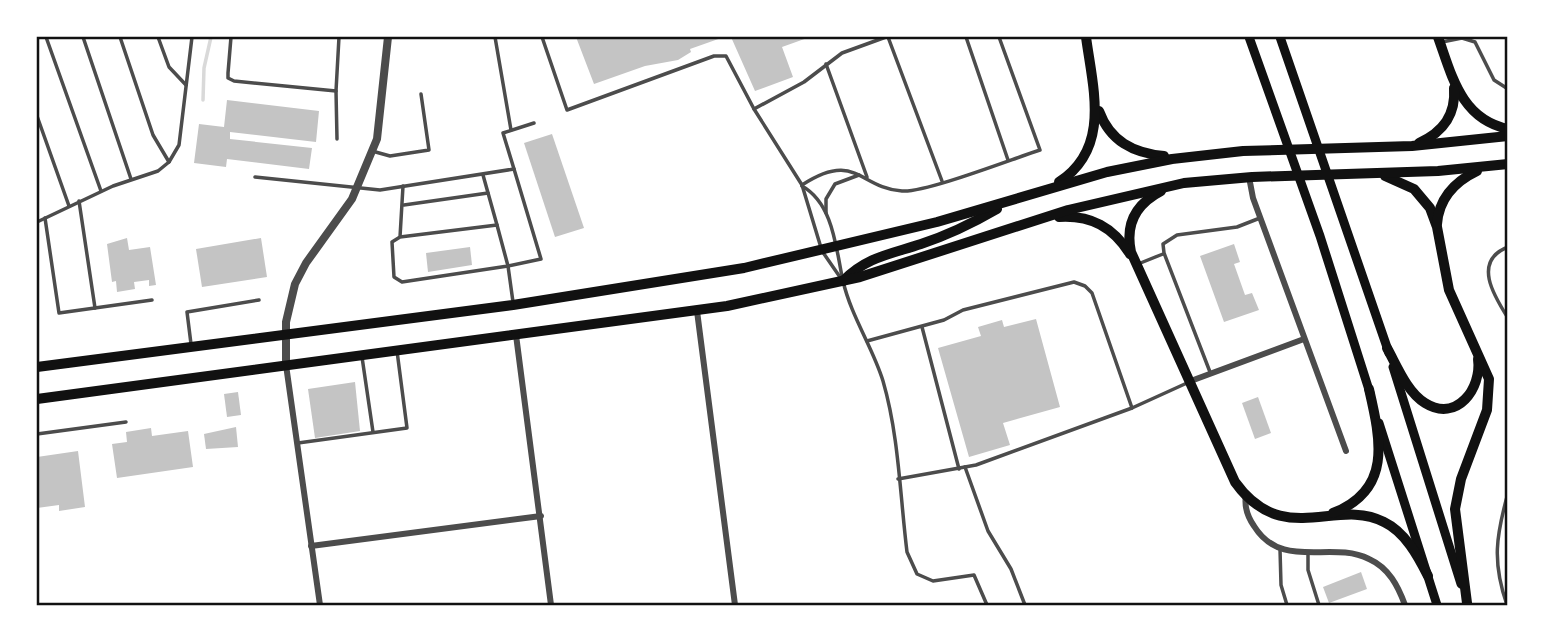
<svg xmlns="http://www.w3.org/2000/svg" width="1545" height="642" font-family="Jost,sans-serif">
<rect width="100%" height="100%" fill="#fff"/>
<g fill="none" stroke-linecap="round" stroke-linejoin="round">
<polyline stroke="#d9d9d9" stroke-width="3.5" points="203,100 204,68 211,37"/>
</g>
<g fill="#c4c4c4">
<polygon points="576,37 724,37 690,49 691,52 678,60 645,66 594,84"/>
<polygon points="731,37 810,37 782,47 793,77 755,91"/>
<polygon points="227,100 319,111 316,142 230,132 230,139 312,148 309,169 227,159 226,167 194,163 199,124 224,127"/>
<polygon points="552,134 584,228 555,237 524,143"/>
<polygon points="127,238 129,250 150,247 156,285 149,286 149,280 134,282 135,289 117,292 116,281 112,282 107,244"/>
<polygon points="261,238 267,277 202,287 196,249"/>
<polygon points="1234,244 1240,262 1234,264 1245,295 1252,293 1259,310 1224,322 1200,256"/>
<polygon points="470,247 472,265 428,272 426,253"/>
<polygon points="1036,319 1060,407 1003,423 1010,445 969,457 938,348 981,336 978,327 1002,320 1004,327"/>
<polygon points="355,382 360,431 315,438 308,389"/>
<polygon points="238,392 241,415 227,417 224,394"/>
<polygon points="1258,397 1271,433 1255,439 1242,403"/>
<polygon points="236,427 238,447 206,449 204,434"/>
<polygon points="151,428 152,436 188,431 193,467 117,478 112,444 127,442 126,432"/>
<polygon points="78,451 85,507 59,511 59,505 37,508 37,457"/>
<polygon points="1361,572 1367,589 1329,603 1323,587"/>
</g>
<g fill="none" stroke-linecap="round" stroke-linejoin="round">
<g stroke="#4c4c4c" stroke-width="3.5">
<polyline points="46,37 101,191"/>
<polyline points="83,37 131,179"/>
<polyline points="120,37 153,135 169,162"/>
<polyline points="158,37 169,67 186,85"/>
<polyline points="231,37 228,73 228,78 234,81 336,91 339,37"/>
<polyline points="495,37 511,130"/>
<path d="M542 37 567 110 714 56H726L754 109 802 185C856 150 859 188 902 191 925 193 1012 159 1040 150L999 37"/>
<polyline points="888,37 942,181"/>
<polyline points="966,37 1008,160"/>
<polyline points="1442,42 1462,38 1475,42 1494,80 1508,89"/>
<polyline points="826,64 867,177"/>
<polyline points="336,91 337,139"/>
<polyline points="754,109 804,82 842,53 886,37"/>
<polyline points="37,116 69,206"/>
<polyline points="372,151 390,156 429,150 421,94"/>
<polyline points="514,169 503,133 534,123"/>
<polyline points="483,175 497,225"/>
<polyline points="255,177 380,190 514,169 541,259 508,266 513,302"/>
<polyline points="802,185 822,251 842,280"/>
<path d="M802 186C834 204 836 250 843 281 851 316 873 348 883 381 899 436 900 496 907 552L917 574 933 581 974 575 987 605"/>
<polyline points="79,201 95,308"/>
<polyline points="404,205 488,193"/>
<polyline points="826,213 826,199 835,184 859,175"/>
<polyline points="45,218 59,313 152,300"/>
<polyline points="37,222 113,186 158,171 169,162 179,145 192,37"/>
<polyline points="400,237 392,242 394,277 402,282 508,266 497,225 400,237 403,186"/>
<path d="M1508 247C1472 261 1494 296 1508 318"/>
<polyline points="1138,264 1163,254"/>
<polyline points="922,327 959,469"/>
<polyline points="867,341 944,320 963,310 1074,282 1085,286 1092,293 1132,408"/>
<polyline points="191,344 187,312 259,300"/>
<polyline points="362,357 373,432"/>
<polyline points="1210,372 1164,253 1163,244 1177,235 1237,227 1260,218"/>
<polyline points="37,434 126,422"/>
<polyline points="298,443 407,428 397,351"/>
<polyline points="965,467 988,531 1011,569 1025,605"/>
<polyline points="898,479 976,465 1132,408 1187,383"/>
<polyline points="1280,549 1281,585 1287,605"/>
<polyline points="1308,554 1308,570 1319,605"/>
<path d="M1507 605C1492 562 1496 536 1508 493"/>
</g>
<g stroke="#4c4c4c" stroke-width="6">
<polyline points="1249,177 1253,198 1346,451"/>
<polyline points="697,311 735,605"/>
<polyline points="516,335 551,605"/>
<polyline points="286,365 320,605"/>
<polyline points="1188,382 1304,339"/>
<path d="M1246 495C1244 507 1247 516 1254 526 1282 571 1331 540 1369 559 1389 568 1398 586 1405 605"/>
<polyline points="311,546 541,516"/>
</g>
<polyline stroke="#4c4c4c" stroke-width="8" points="286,365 286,322 295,284 306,263 352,199 377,139 388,37"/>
<g stroke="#111" stroke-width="9">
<polyline points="1249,37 1320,236 1370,393"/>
<polyline points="1280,37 1389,353"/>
<polyline points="1393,367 1461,584"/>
<polyline points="1379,423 1437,605"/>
</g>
<g stroke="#111" stroke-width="10">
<path d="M1438 37C1452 76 1461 119 1508 129"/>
<path d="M1099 111C1110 141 1133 153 1164 156"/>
<path d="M1419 143C1443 132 1456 115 1454 88"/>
<polyline points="1385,176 1414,189 1430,208 1437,227 1449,290 1489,379 1487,410 1461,479 1455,509 1467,603"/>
<path d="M1059 182C1111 148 1093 89 1086 37"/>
<path d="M1161 191C1136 204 1125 224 1131 252L1235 482C1283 549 1336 497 1384 522 1405 532 1418 556 1428 576"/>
<path d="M1059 217C1091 215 1113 227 1130 254"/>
<path d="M1437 224C1439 198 1454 182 1477 171"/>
<path d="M843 281C866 257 891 254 921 244 948 235 973 223 997 209"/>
<path d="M1387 348C1397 366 1407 392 1425 403 1457 423 1482 388 1478 359"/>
<polyline points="37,367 513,305 744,268 937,222 1107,172 1172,159 1243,151 1412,146 1508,136"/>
<polyline points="37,399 727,306 860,277 1068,210 1184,183 1252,177 1438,171 1508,164"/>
<path d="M1333 513C1392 490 1381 441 1369 389"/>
</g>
</g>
<rect width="1545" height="642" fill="none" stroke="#ffffff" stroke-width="77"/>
<rect x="38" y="38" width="1468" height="566" fill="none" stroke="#111" stroke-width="2.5"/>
</svg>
